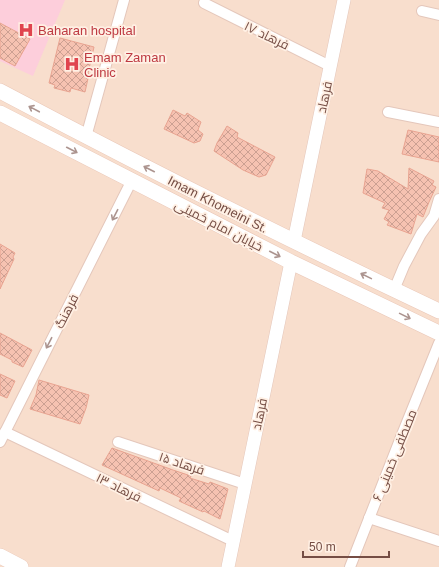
<svg xmlns="http://www.w3.org/2000/svg" width="439" height="567" font-family="Helvetica,Cairo,sans-serif">
<defs>
<pattern id="building-cross-hatch" width="8" height="8" patternUnits="userSpaceOnUse"><rect width="8" height="8" fill="#f6c2b1"/><path d="M0 0l8 8M0 8l8-8" fill="none" stroke="#cca092"/></pattern>
</defs>
<rect width="100%" height="100%" fill="#feebdc"/>
<rect fill="#f8decd" x="0" y="0" width="439" height="567"/>
<polygon fill="#fdcedb" points="0,0 65,0 33,76 0,61"/>
<g fill="url(#building-cross-hatch)" stroke="#e9a491">
<polygon points="0,23 30,39 15,66 0,58"/>
<polygon points="60,38 94,47 88,73 89,74 85,92 71,88 70,92 54,88 55,85 49,83"/>
<polygon points="173,110 185,116 187,113 201,122 198,130 203,134 200,141 194,143 164,129"/>
<polygon points="227,126 238,133 237,137 275,157 266,175 259,177 243,170 214,151 217,143"/>
<polygon points="408,130 439,137 439,162 402,154"/>
<polygon points="409,168 434,181 432,185 436,187 429,202 423,217 417,214 411,234 387,225 389,222 384,219 389,210 382,208 385,203 363,193 367,169 378,171 408,189"/>
<polygon points="0,244 15,253 13,257 14,259 0,289"/>
<polygon points="0,333 32,350 23,367 12,362 12,360 0,354"/>
<polygon points="0,374 15,381 7,398 0,395"/>
<polygon points="39,380 89,395 86,408 80,424 30,409 36,395"/>
<polygon points="112,448 173,470 191,476 190,478 209,484 210,482 228,489 220,519 204,511 203,512 179,501 181,498 160,488 159,491 102,465"/>
</g>
<g fill="none" stroke-linecap="round" stroke-linejoin="round">
<defs>
<g id="minor">
<polyline points="204,3 330,66"/>
<polyline points="422,11 439,15"/>
<polyline points="388,112 439,122"/>
<polyline points="86,137 124,0"/>
<polyline points="394,290 404,266 421,234 434,216 439,199"/>
<polyline points="5,432 233,541"/>
<polyline points="0,442 132,180"/>
<polyline points="118,442 245,484"/>
<polyline points="369,518 439,541"/>
<polyline points="350,567 401,437 439,343"/>
</g>
<g id="tertiary">
<polyline points="294,241 344,0"/>
<polyline points="228,567 291,262"/>
</g>
<g id="secondary">
<path d="M0 91C145 168 291 241 439 311"/>
<polyline points="0,113 291,262 439,333"/>
<polyline points="0,556 21,567"/>
</g>
</defs>
<use href="#minor" stroke="#e4c7bb" stroke-width="12"/>
<use href="#tertiary" stroke="#e4c7bb" stroke-width="14"/>
<use href="#secondary" stroke="#eac7b7" stroke-width="16"/>
<use href="#minor" stroke="#fff" stroke-width="10"/>
<use href="#tertiary" stroke="#fff" stroke-width="13"/>
<use href="#secondary" stroke="#fff" stroke-width="15"/>
</g>
<defs><path id="oneway-shaft" d="M-6 0H5M1.5-3L5.5 0L1.5 3" fill="none" stroke-width="1.6" stroke-linecap="round" stroke-linejoin="round"/></defs>
<g stroke="#ac948f">
<use href="#oneway-shaft" transform="translate(34 109) rotate(-152)"/>
<use href="#oneway-shaft" transform="translate(72 150) rotate(27)"/>
<use href="#oneway-shaft" transform="translate(149 169) rotate(-153)"/>
<use href="#oneway-shaft" transform="translate(115 215) rotate(117)"/>
<use href="#oneway-shaft" transform="translate(275 254) rotate(27)"/>
<use href="#oneway-shaft" transform="translate(366 276) rotate(-154)"/>
<use href="#oneway-shaft" transform="translate(405 316) rotate(26)"/>
<use href="#oneway-shaft" transform="translate(49 343) rotate(117)"/>
</g>
<defs>
<symbol id="hospital-bare" viewBox="-9 -9 18 18"><path d="M-5-5h3v3.5h4V-5h3V5h-3V1.5h-4V5h-3Z" fill="#e0444e" stroke="#fff0e4" stroke-width="2.5" paint-order="stroke"/></symbol>
</defs>
<g fill-rule="evenodd">
<use href="#hospital-bare" x="15" y="19" width="22" height="22"/>
<use href="#hospital-bare" x="61" y="53" width="22" height="22"/>
</g>
<g text-anchor="middle" stroke-width="3.5" stroke-linejoin="round" paint-order="stroke">
<g font-size="13" fill="#be3a42" stroke="#fff0e4" text-anchor="start">
<text x="38" y="35">Baharan hospital</text>
<text x="84" y="62">Emam Zaman<tspan x="84" dy="15">Clinic</tspan></text>
</g>
<g font-size="13" fill="#754d44" stroke="#fff0e4">
<text transform="translate(267 35) rotate(26)" y="5">فرهاد ۱۷</text>
<text transform="translate(324 97) rotate(-78)" y="5">فرهاد</text>
<text transform="translate(218 204) rotate(27)" y="5">Imam Khomeini St.</text>
<text transform="translate(219 225) rotate(27)" y="5">خیابان امام خمینی</text>
<text transform="translate(66 311) rotate(-63)" y="5">فرهنگ</text>
<text transform="translate(259 414) rotate(-78)" y="5">فرهاد</text>
<text transform="translate(394 455) rotate(-68)" y="5">مصطفی خمینی ۶</text>
<text transform="translate(182 463) rotate(18)" y="5">فرهاد ۱۵</text>
<text transform="translate(119 487) rotate(26)" y="5">فرهاد ۱۳</text>
</g>
</g>
<path d="M303 551v6h86v-6" fill="none" stroke="#754d44" stroke-width="2"/>
<text x="309" y="551" font-size="12" fill="#754d44" stroke="#fff0e4" stroke-width="3" paint-order="stroke">50 m</text>
</svg>
